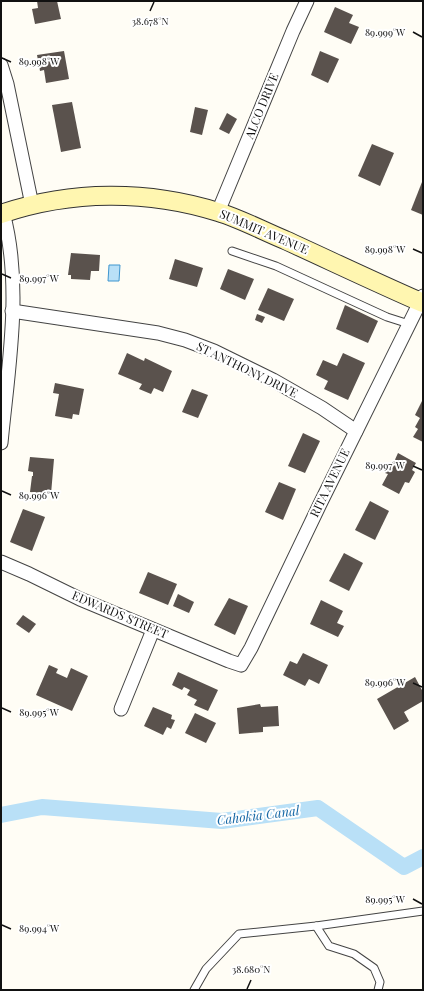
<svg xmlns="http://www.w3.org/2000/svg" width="424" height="991" font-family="'Playfair Display',serif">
<rect width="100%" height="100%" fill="#fffdf5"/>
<polygon fill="#b9e0f7" stroke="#3f96cf" points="109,265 120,265 119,281 108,281"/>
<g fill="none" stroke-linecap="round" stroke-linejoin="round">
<polyline stroke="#b9e0f7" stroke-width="16" points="1,815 42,807 222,821 318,808 404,867 423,857"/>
</g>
<g fill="#5a524d">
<polygon points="37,1 57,1 61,19 35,24 32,9 38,8"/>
<polygon points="335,7 353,15 349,23 359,27 351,44 324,32"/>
<polygon points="64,51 69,79 46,83 44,70 40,71 37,55"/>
<polygon points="320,51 339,59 328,83 311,75"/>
<polygon points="72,102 81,148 61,152 52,105"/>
<polygon points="195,107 208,110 202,135 190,132"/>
<polygon points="227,113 237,119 229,134 219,129"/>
<polygon points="372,144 394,153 380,186 358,176"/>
<polygon points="422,182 423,182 423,215 411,210"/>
<polygon points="71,253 100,255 99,271 91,271 90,280 71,279 71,275 68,275"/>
<polygon points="175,259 203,268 197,287 169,279"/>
<polygon points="228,269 254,279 245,300 220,289"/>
<polygon points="268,288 294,299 284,321 258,310"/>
<polygon points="345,305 378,321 368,343 336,329"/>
<polygon points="257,314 265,317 262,323 255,320"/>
<polygon points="127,353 144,361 145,358 172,371 163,392 154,388 151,394 139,389 142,384 118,374"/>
<polygon points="343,353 365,363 348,400 324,389 328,381 316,375 323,360 337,366"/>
<polygon points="55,383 84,389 79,415 73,414 72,419 55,416 59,394 53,393"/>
<polygon points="192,389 208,395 198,418 182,412"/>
<polygon points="423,399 423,442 413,437 418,429 415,427 420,418 415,415"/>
<polygon points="303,433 320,441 305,473 288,466"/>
<polygon points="398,453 416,463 412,470 415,472 409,483 405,482 399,494 382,485 388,474 385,473 390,463 393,464"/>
<polygon points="30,457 54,459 51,494 30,492 32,476 33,476 33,472 28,471"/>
<polygon points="279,482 296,489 283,520 265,512"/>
<polygon points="370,501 389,511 375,540 355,530"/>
<polygon points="23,509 45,517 32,551 10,542"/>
<polygon points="344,553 363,563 349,591 329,581"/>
<polygon points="148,572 177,584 168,605 139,593"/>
<polygon points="178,594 194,602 189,613 173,606"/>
<polygon points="229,598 248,606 235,635 214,625"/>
<polygon points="321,600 343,611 337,623 344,626 338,637 310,624"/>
<polygon points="23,615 36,624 29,633 16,624"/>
<polygon points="303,653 328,665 319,684 309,679 305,686 283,675 290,661 297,664"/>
<polygon points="49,665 58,669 56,673 67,678 71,668 88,676 72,711 36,695"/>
<polygon points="178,672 218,690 208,711 194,705 197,700 187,695 190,690 184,687 182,690 172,685"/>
<polygon points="415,677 423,692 423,701 404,712 409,721 394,730 377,699"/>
<polygon points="260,704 261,707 278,706 279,726 263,727 263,732 239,734 237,708"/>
<polygon points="153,707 172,715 171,719 175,720 171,729 167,727 163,735 144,726"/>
<polygon points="195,713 216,723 206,743 185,733"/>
</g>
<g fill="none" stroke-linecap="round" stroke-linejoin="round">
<defs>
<g id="lane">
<polyline points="232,251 276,266 387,317 409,324"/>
<polyline points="316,926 329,946 354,954 374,968 380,982 378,990"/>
<polyline points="194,990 206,969 239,934 316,926 423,911"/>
</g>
<g id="street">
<polyline points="1,65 7,84 32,205"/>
<polyline points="218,212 293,31 307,1"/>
<polyline points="12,311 158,333 185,340 214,351 273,380 322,408 356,431"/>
<path d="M1 443C8 369 23 286 3 213"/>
<polyline points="1,562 29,574 80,599 229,661 241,665 251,648 320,504 423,296"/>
<polyline points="121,709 153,630"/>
</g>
<path id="secondary" d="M1 214C71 190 148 190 218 212 241 219 263 231 285 240 331 261 377 283 423 303"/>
</defs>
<use href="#lane" stroke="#444" stroke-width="9"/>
<use href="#street" stroke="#444" stroke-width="15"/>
<use href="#secondary" stroke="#333" stroke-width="20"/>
<use href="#lane" stroke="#fff" stroke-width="7"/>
<use href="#street" stroke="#fff" stroke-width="13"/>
<use href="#secondary" stroke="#fff6b0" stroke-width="18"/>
</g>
<path fill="none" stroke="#111" stroke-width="1.5" d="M150 11 154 2M413 32 422 37M2 58 11 62M413 249 422 253M2 274 11 278M413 466 422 470M2 491 11 495M413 683 422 687M2 708 11 712M413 899 422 904M2 925 11 929M247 989 251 980"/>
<g text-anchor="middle" stroke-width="4" stroke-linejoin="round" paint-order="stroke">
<g font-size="12" fill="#111" stroke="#fff">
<text transform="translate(262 106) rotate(-68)" y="4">ALCO DRIVE</text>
<text transform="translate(264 232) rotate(23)" y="4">SUMMIT AVENUE</text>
<text transform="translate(247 370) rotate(26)" y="4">ST ANTHONY DRIVE</text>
<text transform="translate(330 483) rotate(-64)" y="4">RITA AVENUE</text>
<text transform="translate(120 615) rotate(23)" y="4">EDWARDS STREET</text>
</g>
<g font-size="13" font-style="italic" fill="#1768a6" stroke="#fff">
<text transform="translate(258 815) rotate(-7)" y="5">Cahokia Canal</text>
</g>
</g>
<g font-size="10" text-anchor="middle" fill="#111" stroke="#fff" stroke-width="4" stroke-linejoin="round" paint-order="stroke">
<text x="150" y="25">38.678°N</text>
<text x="385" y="36">89.999°W</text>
<text x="39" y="65">89.998°W</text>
<text x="385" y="253">89.998°W</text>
<text x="39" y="282">89.997°W</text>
<text x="385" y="469">89.997°W</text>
<text x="39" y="499">89.996°W</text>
<text x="385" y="686">89.996°W</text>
<text x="39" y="716">89.995°W</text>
<text x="385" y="903">89.995°W</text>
<text x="39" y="932">89.994°W</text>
<text x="251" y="973">38.680°N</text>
</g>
<rect width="424" height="991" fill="none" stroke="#111111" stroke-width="4"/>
</svg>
